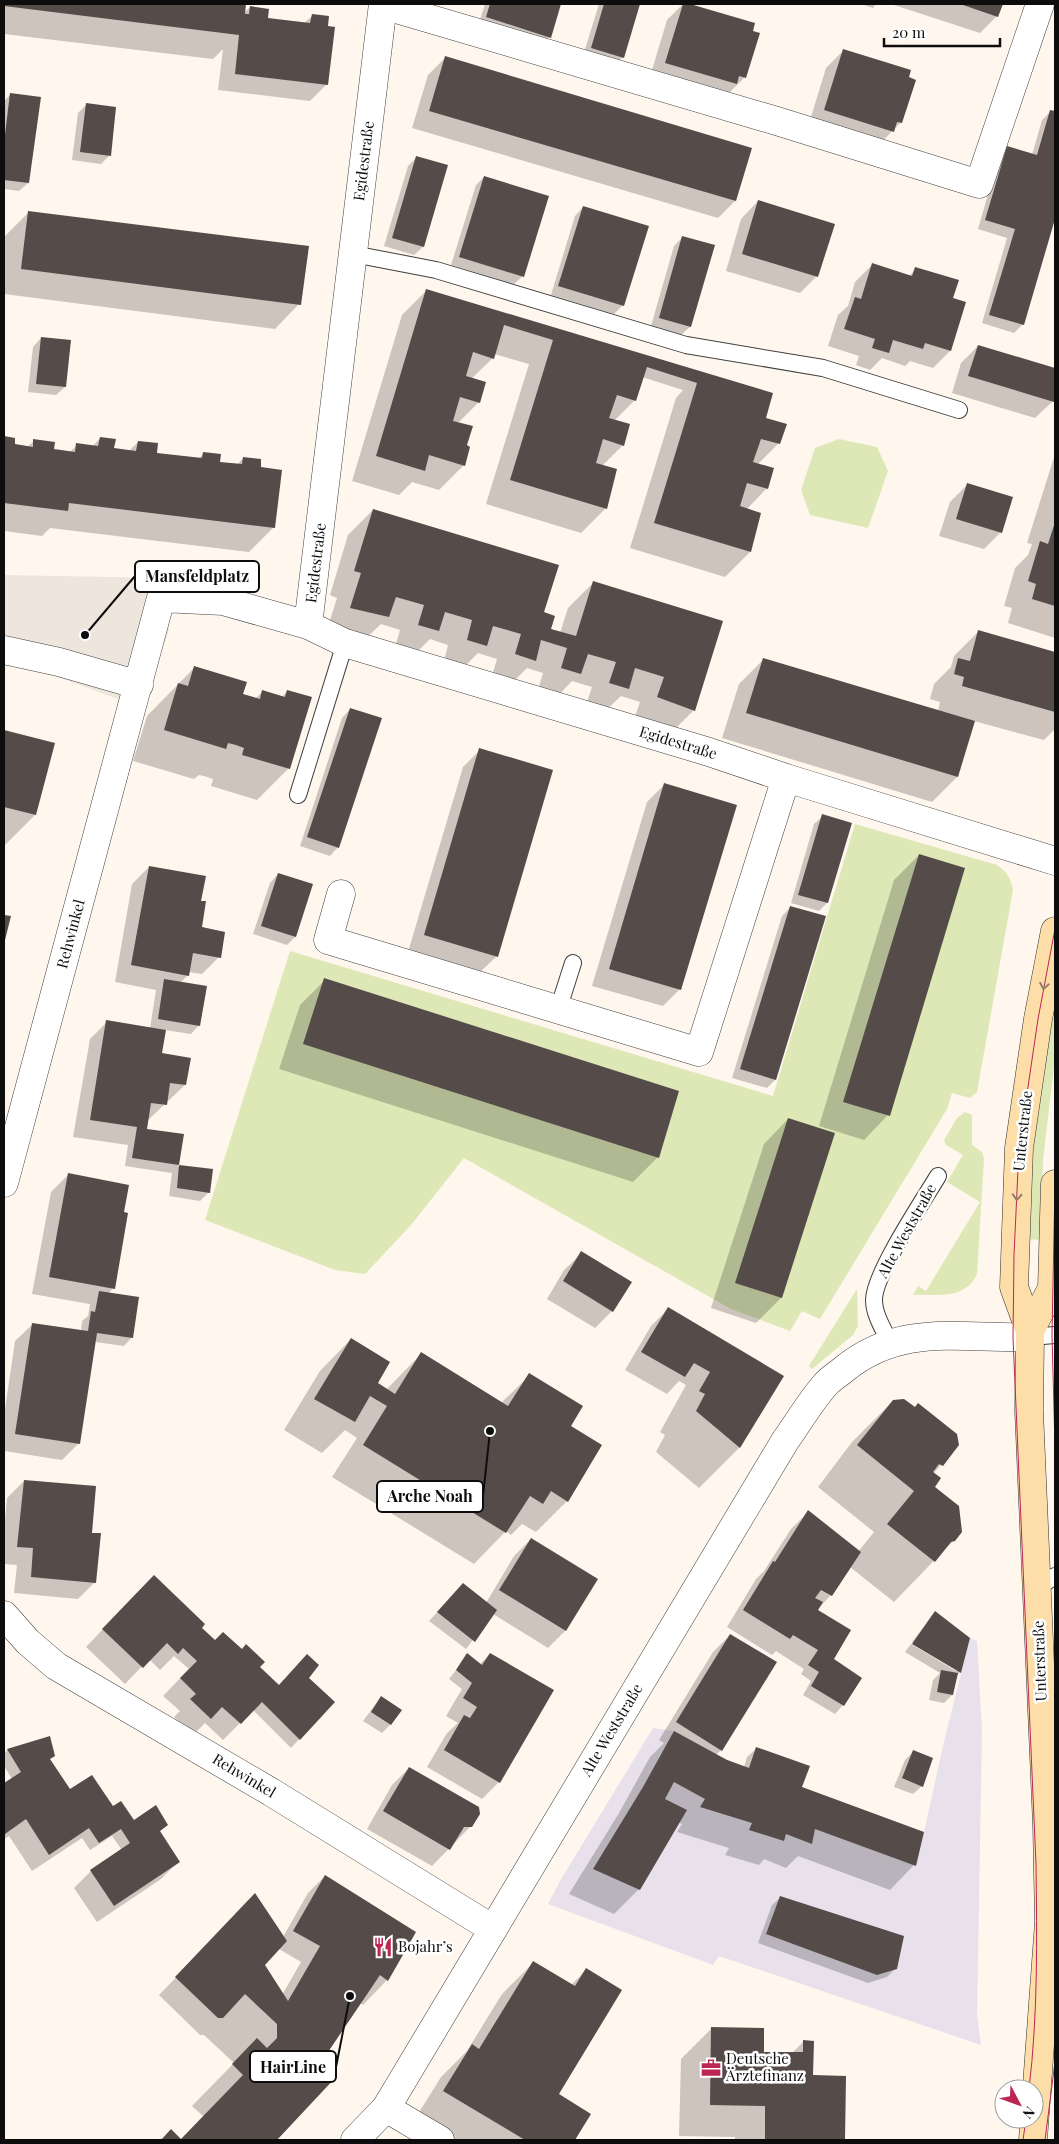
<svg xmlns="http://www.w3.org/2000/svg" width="1059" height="2144" font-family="'Playfair Display',serif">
<rect width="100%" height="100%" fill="#fff6ed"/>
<polygon fill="#e8e1ec" points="970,1638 977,1641 982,1731 977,2015 981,2045 719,1956 713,1965 548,1904 560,1881 653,1728 674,1731 727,1760 924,1832 943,1746"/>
<g fill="#dee8b7">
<polygon points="839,439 877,447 888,471 868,528 810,515 801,490 815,448"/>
<path d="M855 824 997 865C1007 872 1011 878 1013 890L977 1092 970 1098 952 1093 947 1109 820 1319 802 1311 790 1331 731 1309 464 1158 411 1225 365 1274 335 1270 205 1220 290 951 773 1096Z"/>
<polygon points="1055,989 1055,1058 1043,1160 1040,1240 1026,1239 1031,1161"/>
<path d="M965 1112 972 1115V1145L982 1152 984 1159 977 1274C965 1300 938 1294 913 1295L918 1286 926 1291 980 1202 947 1182 963 1155 946 1145 944 1140 957 1118Z"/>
<polygon points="857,1289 858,1326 853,1335 812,1369 809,1366"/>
</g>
<polygon fill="#eee5dc" points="4,575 165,578 161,598 169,629 165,642 134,705 4,657"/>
<g fill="#0003" fill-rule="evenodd">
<polygon points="4,4 245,4 243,14 250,7 266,19 304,23 312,16 327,84 310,101 218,90 223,49 213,59 4,34"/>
<polygon points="485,4 560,4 549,37 541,46 478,26"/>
<polygon points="599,4 639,4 623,57 614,66 583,56"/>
<polygon points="683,4 754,24 745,77 728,94 649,80 667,20"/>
<polygon points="861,4 876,4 873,8"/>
<polygon points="891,4 1001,4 997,16 980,33"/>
<polygon points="843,51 901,122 876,148 808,127 826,68"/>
<polygon points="445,58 751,149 735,201 718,218 412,128 428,75"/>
<polygon points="11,94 28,183 19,191 4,189 4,101"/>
<polygon points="86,105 109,156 101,164 72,160 78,113"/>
<polygon points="1051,111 1055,113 1055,216 1023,324 1014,333 982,323 1007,238 978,229 999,156 1008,147 1032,155 1042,120"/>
<polygon points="416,158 423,247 414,255 384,246 408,166"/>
<polygon points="484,177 523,276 514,284 451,265 476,185"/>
<polygon points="758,201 817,276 800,293 726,271 741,219"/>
<polygon points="583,207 623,305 614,314 551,295 575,216"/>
<polygon points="29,212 299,304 275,329 4,294 4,237"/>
<polygon points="683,237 713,246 690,327 681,335 651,326 674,246"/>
<polygon points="872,265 909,276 916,269 952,299 950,351 933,368 910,361 905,366 882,358 870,370 856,365 859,356 828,346 838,315 848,306 855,282"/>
<polygon points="426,291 772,394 765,419 779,443 758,464 767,488 746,510 759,514 750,552 725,577 630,548 676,398 683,390 642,377 635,400 614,421 623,445 602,466 606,508 581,533 486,504 529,364 494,354 493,358 471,379 484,383 478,403 458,423 466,446 464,465 439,490 412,482 399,495 352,481 402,315"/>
<polygon points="41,338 65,387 56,395 28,392 33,347"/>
<polygon points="978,346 1055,370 1055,392 1053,401 1035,418 952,393 961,363"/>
<polygon points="4,437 14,439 13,445 27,447 34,441 52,451 69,453 77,445 92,447 100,438 113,449 129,451 138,442 156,454 198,459 204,453 218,463 237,465 243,458 260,469 274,527 249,552 50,528 42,536 4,531"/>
<polygon points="1055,454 1055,638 1008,623 1012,608 1004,606 1015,568 1028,555 1032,544 1027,543"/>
<polygon points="967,485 1001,532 984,549 939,536 950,502"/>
<polygon points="373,510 542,613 550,630 560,633 568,608 593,583 694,710 669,735 633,722 640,702 621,696 603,713 585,708 592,687 572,681 555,699 537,693 543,673 527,668 510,685 491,679 497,659 478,653 461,670 443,665 448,645 430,639 413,656 394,650 400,630 381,624 363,641 326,633 337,598 330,595 348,535"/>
<polygon points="979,631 1055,653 1055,729 1044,740 974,721 957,777 932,802 722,738 739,684 764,659 938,711 940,702 930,699 934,684 951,667 954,656"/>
<polygon points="194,668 242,695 255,699 263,691 282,697 287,691 289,768 257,800 211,786 213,779 204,776 199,775 194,779 133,761 147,716"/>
<polygon points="350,709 338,847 330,856 300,846 342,718"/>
<polygon points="4,731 54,744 35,815 4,846"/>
<polygon points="480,750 497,956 479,973 408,952 463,767"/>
<polygon points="664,785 680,989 663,1006 592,986 647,802"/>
<polygon points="823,816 827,903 819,911 791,903 814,824"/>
<polygon points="919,855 888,1115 864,1140 819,1126 894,880"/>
<polygon points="149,867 200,902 200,928 219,957 202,974 189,972 188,975 180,983 199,1025 191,1034 165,1030 161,1054 185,1085 147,1121 146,1130 183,1135 178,1166 212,1170 209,1192 200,1201 169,1196 172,1173 125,1166 128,1145 73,1137 90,1039 107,1022 150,1029 156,990 115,982 132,884"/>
<polygon points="278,874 312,885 295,937 287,945 253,934 270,883"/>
<polygon points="791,907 775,1080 767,1088 732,1078 782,916"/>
<polygon points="325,980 658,1157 633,1182 279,1069 300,1005"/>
<polygon points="788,1119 833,1134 781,1298 756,1323 711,1308 764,1144"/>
<polygon points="68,1175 113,1288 108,1294 132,1337 124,1346 95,1342 79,1443 62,1460 4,1451 4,1416 15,1341 33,1324 81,1332 82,1321 88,1316 90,1304 32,1294 51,1192"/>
<polygon points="582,1253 612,1311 595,1328 547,1299 564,1270"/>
<polygon points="668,1309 783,1377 739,1448 699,1488 656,1452 665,1435 660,1432 686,1385 679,1381 667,1394 625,1370 651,1326"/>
<polygon points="351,1339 377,1383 386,1390 421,1354 501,1403 530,1375 570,1426 567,1501 536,1532 522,1524 511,1535 506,1531 474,1564 332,1477 357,1438 345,1430 322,1453 284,1430 320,1371"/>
<polygon points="893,1401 958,1445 933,1474 933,1487 954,1540 894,1602 850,1567 831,1595 818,1609 833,1659 843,1705 835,1714 803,1695 811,1681 801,1674 804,1669 776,1651 772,1655 727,1627 756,1579 764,1571 791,1529 808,1512 858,1552 874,1532 818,1487 852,1442"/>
<polygon points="24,1481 90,1534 95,1582 78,1599 14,1593 17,1565 4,1564 4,1532 7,1498"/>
<polygon points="531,1539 597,1579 565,1631 548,1648 493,1614 466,1649 429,1621 455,1593 486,1603 514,1556"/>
<polygon points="137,1593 194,1635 215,1642 258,1667 278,1686 299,1664 308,1678 334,1702 291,1748 253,1710 223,1740 205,1723 193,1735 174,1717 180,1711 163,1696 189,1669 174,1656 160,1670 149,1659 125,1684 86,1647"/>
<polygon points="935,1612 960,1672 956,1676 952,1695 944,1703 929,1700 933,1680 940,1673 905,1652 911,1644 956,1671 956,1668 912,1642"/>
<polygon points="730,1635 721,1750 716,1755 744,1767 747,1757 756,1749 801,1787 914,1865 890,1890 798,1856 786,1868 764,1859 759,1865 725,1855 729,1848 677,1832 682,1824 678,1822 639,1889 614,1914 569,1894 619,1813 650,1757 664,1743 659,1740 713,1652"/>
<polygon points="490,1654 499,1782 482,1799 427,1767 447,1733 458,1723 446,1716 462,1689 449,1679 468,1655 479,1665"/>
<polygon points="381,1697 390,1725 382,1733 363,1721"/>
<polygon points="49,1738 53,1756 49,1760 69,1791 113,1808 134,1822 167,1825 159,1832 178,1862 161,1879 97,1922 74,1888 91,1871 122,1850 112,1836 90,1850 82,1838 32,1871 9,1836 4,1839 4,1785 12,1779 4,1766 4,1754 7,1750"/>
<polygon points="913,1752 922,1786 913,1794 894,1787 905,1760"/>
<polygon points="409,1768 471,1826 432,1866 367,1829 392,1785"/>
<path d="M325 1876 414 1932 387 1980 363 2005 360 2003 323 2057 334 2077 275 2140H181L204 2117 192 2106 234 2063 204 2035H200L159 1995 225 1927 283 1937 308 1893ZM279 1949 301 1962 282 1995 263 1965Z"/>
<polygon points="781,1897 896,1968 887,1977 868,1983 758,1943 772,1905"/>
<polygon points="533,1963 571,1985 586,1970 557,2094 590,2114 574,2140 443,2140 413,2122 441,2077 467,2051 502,1994"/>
<polygon points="712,2028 763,2053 791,2054 803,2042 811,2076 845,2077 843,2140 735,2140 735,2137 679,2136 681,2059"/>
</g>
<g fill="#554b49">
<polygon points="4,4 246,4 245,14 249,14 250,6 269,9 268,18 310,23 312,14 329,16 328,26 335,27 328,85 235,74 239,35 4,6"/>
<polygon points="490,4 561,4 551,38 486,17"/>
<polygon points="604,4 640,4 624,58 591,48"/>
<polygon points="683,4 690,4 755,23 753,31 760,33 746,78 739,76 737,84 665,63"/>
<polygon points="960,4 1003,4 998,17"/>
<polygon points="843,49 911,70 909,77 916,80 902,123 897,122 894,132 824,110"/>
<polygon points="445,56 752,148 736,201 429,111"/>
<polygon points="10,93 41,97 29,183 4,180 4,143"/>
<polygon points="86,103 116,107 111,156 80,152"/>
<polygon points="1050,110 1055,111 1055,219 1024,325 989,315 1015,229 985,220 1007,146 1037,155"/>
<polygon points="416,156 448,165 424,247 392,238"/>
<polygon points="484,176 549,196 524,277 459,257"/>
<polygon points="758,200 835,224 818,277 742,254"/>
<polygon points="583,206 649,226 624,306 558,286"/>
<polygon points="28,211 309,246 301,305 21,269"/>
<polygon points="682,236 715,245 691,327 659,318"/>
<polygon points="872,263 912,276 915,267 959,280 953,298 966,302 951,351 925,343 923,349 893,340 889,353 872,348 875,339 844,329 855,297 861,299"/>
<polygon points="426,289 773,393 766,418 787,424 780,444 761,439 753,462 774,468 768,489 747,483 740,506 761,513 751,552 654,523 697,383 647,367 636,401 617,395 609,418 630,424 624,446 603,439 596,463 617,469 607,509 510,480 553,340 504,325 494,359 473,352 466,376 486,382 480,403 460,397 453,421 473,426 467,445 470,447 465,466 429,455 425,471 376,456"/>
<polygon points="41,337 71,340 66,387 36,384"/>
<polygon points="978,345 1055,368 1054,402 968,376"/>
<polygon points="4,436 15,438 15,444 33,447 33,439 55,442 54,449 75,452 76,443 98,446 100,437 116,439 114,448 136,451 138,441 158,443 157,453 202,458 203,452 221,454 220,462 242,464 243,457 261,459 261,467 282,470 275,528 69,503 68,511 4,503"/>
<polygon points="967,483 1013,497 1002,533 956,519"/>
<polygon points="373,509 559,565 544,612 555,616 551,629 576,636 593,581 723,621 695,711 657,697 664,677 635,668 629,689 609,683 616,662 588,654 581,674 561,668 567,648 541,640 536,661 515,654 521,634 493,626 487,646 467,640 472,620 445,612 439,631 418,625 424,605 396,597 389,617 350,608 361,573 354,571"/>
<polygon points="1055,522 1055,606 1032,599 1036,584 1028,581 1040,541 1048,544"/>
<polygon points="978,630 1055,652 1055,712 962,686 964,677 954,674 958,658 970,661"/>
<polygon points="763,658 975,721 958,777 746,713"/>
<polygon points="194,666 247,682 243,694 260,699 262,690 285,697 287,690 312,697 290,769 242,755 244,748 236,745 228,743 226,749 164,730 178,683 188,686"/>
<polygon points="350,708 382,718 339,848 307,837"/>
<polygon points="4,730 55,743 36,815 4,807"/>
<polygon points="479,748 553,770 498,957 424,935"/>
<polygon points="664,783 737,805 681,990 609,969"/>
<polygon points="822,814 852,823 828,903 798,895"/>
<polygon points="919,854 965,868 890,1116 843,1102"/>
<polygon points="149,866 206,876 201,901 206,901 202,927 225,932 221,958 193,953 189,976 131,965"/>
<polygon points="278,873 313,884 296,937 261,926"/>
<polygon points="790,906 826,916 776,1080 740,1069"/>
<polygon points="4,915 11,916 4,944"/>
<polygon points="324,978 679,1091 659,1158 303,1044"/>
<polygon points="164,979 207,986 200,1026 158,1019"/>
<polygon points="106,1020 166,1030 162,1053 191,1058 186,1085 170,1083 167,1105 151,1103 147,1129 184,1134 179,1165 132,1158 137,1127 90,1120"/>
<polygon points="788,1118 835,1133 782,1298 735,1283"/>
<polygon points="179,1165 213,1169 210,1193 177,1188"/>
<polygon points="68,1173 129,1185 124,1212 128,1213 115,1289 49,1277"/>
<polygon points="581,1251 632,1282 613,1312 563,1281"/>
<polygon points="99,1291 139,1297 133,1338 97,1333 80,1444 15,1434 32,1323 88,1331 91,1311 95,1312"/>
<polygon points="668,1307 784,1376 740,1448 696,1411 705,1394 699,1391 710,1372 694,1363 685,1377 641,1352"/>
<polygon points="351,1338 390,1362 378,1383 395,1394 421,1352 508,1406 529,1373 583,1406 571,1426 602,1445 568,1502 551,1491 543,1504 530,1496 506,1533 363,1445 387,1406 370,1396 355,1422 314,1399"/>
<polygon points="904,1399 915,1407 918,1403 957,1434 959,1445 943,1466 939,1464 933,1472 941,1478 935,1487 959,1506 962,1532 955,1541 951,1542 935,1562 887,1524 914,1491 857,1445 893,1400"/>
<polygon points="24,1480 96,1486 92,1533 101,1533 96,1583 31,1577 33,1548 17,1547"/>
<polygon points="808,1510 861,1552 832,1596 821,1590 815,1598 823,1602 818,1610 851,1630 834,1659 862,1678 844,1706 811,1686 819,1672 808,1665 818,1650 793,1635 790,1639 743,1610 773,1561 775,1562"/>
<polygon points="531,1538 598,1579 566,1631 499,1590"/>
<polygon points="154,1575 205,1624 202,1628 215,1640 223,1632 242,1649 246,1644 265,1662 260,1667 279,1685 307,1654 319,1665 309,1678 335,1702 300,1740 262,1702 241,1724 222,1707 211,1719 190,1699 196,1694 180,1678 197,1661 183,1648 178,1654 167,1643 143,1668 102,1629"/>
<polygon points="463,1583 497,1610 475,1642 437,1612"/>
<polygon points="935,1611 970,1638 961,1673 912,1644"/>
<polygon points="730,1634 777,1662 722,1751 676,1722"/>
<polygon points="467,1653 482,1665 490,1653 554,1690 500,1783 444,1750 464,1715 470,1718 477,1707 463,1698 472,1683 456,1670"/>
<polygon points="941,1670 958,1673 953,1695 937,1692"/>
<polygon points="381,1696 402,1710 391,1725 371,1712"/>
<polygon points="674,1731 727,1760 749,1768 756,1747 810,1766 802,1787 924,1832 916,1866 815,1829 812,1844 786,1834 784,1841 749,1830 752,1823 700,1807 705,1799 674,1782 665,1799 687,1810 640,1890 593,1869 643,1787"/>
<polygon points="50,1736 55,1756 50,1759 70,1789 92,1775 113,1806 121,1801 134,1820 156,1805 168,1825 160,1831 180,1862 114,1906 90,1870 130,1843 121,1829 99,1843 89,1828 49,1855 26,1819 5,1834 4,1832 4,1783 21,1772 7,1749"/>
<polygon points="913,1750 933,1758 923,1787 902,1778"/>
<polygon points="409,1767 479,1807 480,1814 472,1827 464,1827 450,1850 383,1811"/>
<polygon points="325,1875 416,1932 388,1981 380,1975 324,2058 336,2077 277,2140 161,2140 171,2129 181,2139 243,2075 232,2064 257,2038 267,2048 277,2038 277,2024 245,1994 223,2018 218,2018 175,1977 255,1893 287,1941 265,1965 288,2001 320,1946 293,1931"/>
<polygon points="780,1896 904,1936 897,1969 877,1975 766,1934"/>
<polygon points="533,1961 575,1986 586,1968 622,1990 559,2094 591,2114 575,2140 525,2140 443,2091 472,2044 479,2049"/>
<polygon points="711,2027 764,2028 764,2052 803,2052 803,2040 814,2041 813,2075 846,2076 845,2140 765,2140 765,2106 710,2105"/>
</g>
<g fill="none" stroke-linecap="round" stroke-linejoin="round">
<defs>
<g id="lane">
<polyline points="353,254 436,270 686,345 823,368 959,410"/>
<polyline points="298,795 345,643"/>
<polyline points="558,1010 573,963"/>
<polyline points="1030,1337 1055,1335"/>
<path d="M890 1343C884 1330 874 1315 874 1300 874 1274 923 1201 938 1176"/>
<polyline points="1037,1588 1055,1576"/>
</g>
<g id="street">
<polyline points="383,4 308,625 345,643 709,752 786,778 1055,861"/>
<polyline points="383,5 780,122 979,184 1040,4"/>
<polyline points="4,650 59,662 139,685"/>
<polyline points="341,894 328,940 699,1052 786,778"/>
<polyline points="4,1183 161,598 223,601 308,625"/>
<polyline points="4,1615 28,1642 56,1666 271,1792 493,1929"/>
<polyline points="386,2108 440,2140"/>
<path d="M355 2140 386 2108 785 1441C798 1423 810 1402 825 1385 830 1379 837 1375 843 1370 901 1322 961 1339 1030 1337"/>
</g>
<g id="secondary">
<polyline points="1030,1331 1014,1287 1019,1148 1038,1019 1055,931"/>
<polyline points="1033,2140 1049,1922 1047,1825 1029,1411 1030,1337 1030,1331 1052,1288 1055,1184"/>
</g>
</defs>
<use href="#lane" stroke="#404040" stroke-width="18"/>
<use href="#street" stroke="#404040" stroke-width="29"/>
<use href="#secondary" stroke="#2f2f2f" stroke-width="29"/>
<use href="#lane" stroke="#fff" stroke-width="16"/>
<use href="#street" stroke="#fff" stroke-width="28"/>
<use href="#secondary" stroke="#fedea8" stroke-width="28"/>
<g stroke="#bb2655" stroke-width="1">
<polyline points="1055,1184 1052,1335 1055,1447"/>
<path d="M1029 2089C1038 2015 1037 1939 1036 1864L1013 1338 1014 1255 1019 1148 1038 1019 1055 929"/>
<polyline points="1023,2140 1026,2119"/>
<polyline points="1045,2140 1055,2062"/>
</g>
</g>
<defs><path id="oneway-chevron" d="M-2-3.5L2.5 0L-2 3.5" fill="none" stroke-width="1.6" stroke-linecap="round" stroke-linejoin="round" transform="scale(1.25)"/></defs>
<g stroke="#928062">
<use href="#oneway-chevron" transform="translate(1044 986) rotate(100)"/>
<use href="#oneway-chevron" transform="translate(1017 1197) rotate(93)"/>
</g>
<defs>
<symbol id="restaurant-bare" viewBox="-9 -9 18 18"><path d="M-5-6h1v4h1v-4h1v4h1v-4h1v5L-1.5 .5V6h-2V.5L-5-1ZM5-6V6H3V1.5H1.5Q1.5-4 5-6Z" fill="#bb2655" stroke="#fff" stroke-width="2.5" paint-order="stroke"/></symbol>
<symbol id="office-bare" viewBox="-9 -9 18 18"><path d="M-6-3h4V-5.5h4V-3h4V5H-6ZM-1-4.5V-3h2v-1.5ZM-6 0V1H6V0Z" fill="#bb2655" stroke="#fff" stroke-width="2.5" paint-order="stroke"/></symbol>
</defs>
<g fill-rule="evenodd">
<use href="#restaurant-bare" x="369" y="1933" width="28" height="28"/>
<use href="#office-bare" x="697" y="2054" width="28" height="28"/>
</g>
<g text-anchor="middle" stroke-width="5" stroke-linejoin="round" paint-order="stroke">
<g font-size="15" fill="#0d0d0d" stroke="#fff">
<text transform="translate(364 161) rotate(-83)" y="5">Egidestraße</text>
<text transform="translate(316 563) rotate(-83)" y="5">Egidestraße</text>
<text transform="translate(678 743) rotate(17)" y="5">Egidestraße</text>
<text transform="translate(71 934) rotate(-75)" y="5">Rehwinkel</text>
<text transform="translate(1023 1131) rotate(-84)" y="5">Unterstraße</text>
<text transform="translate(907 1231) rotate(-61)" y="5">Alte Weststraße</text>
<text transform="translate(1040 1661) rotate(-92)" y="5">Unterstraße</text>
<text transform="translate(612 1730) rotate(-59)" y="5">Alte Weststraße</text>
<text transform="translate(244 1776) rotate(31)" y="5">Rehwinkel</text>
</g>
<g font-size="15" fill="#0d0d0d" stroke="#fff" text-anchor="start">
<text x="398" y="1952">Bojahr’s</text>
<text x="726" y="2064">Deutsche<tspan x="726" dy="17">Ärztefinanz</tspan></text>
</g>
</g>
<path fill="none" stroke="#0d0d0d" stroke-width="2" d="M85 635L135 576M490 1431L483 1496M350 1996L336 2067"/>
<g fill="#0d0d0d" stroke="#fff" stroke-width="2">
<circle cx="85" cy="635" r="5"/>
<circle cx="490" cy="1431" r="5"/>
<circle cx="350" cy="1996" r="5"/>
</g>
<g fill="#fff" stroke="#0d0d0d" stroke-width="2">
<rect x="135" y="561" width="124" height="31" rx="5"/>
<rect x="377" y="1481" width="106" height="31" rx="5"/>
<rect x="250" y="2051" width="86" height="31" rx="5"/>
</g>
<g font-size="16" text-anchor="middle" font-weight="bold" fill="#0d0d0d">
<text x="197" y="582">Mansfeldplatz</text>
<text x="430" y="1502">Arche Noah</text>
<text x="293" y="2073">HairLine</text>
</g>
<rect width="1059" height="2144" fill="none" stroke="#0d0d0d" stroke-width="10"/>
<g transform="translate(1019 2104) rotate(131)"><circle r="24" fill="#ffffff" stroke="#9e9e9e"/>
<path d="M0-4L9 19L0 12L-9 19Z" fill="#bb2655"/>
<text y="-8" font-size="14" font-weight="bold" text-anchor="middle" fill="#0d0d0d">N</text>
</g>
<path d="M884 38v8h116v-8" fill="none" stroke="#0d0d0d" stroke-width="2.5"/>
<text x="892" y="38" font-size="15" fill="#0d0d0d" stroke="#ffffff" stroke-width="4" paint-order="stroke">20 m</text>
</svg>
